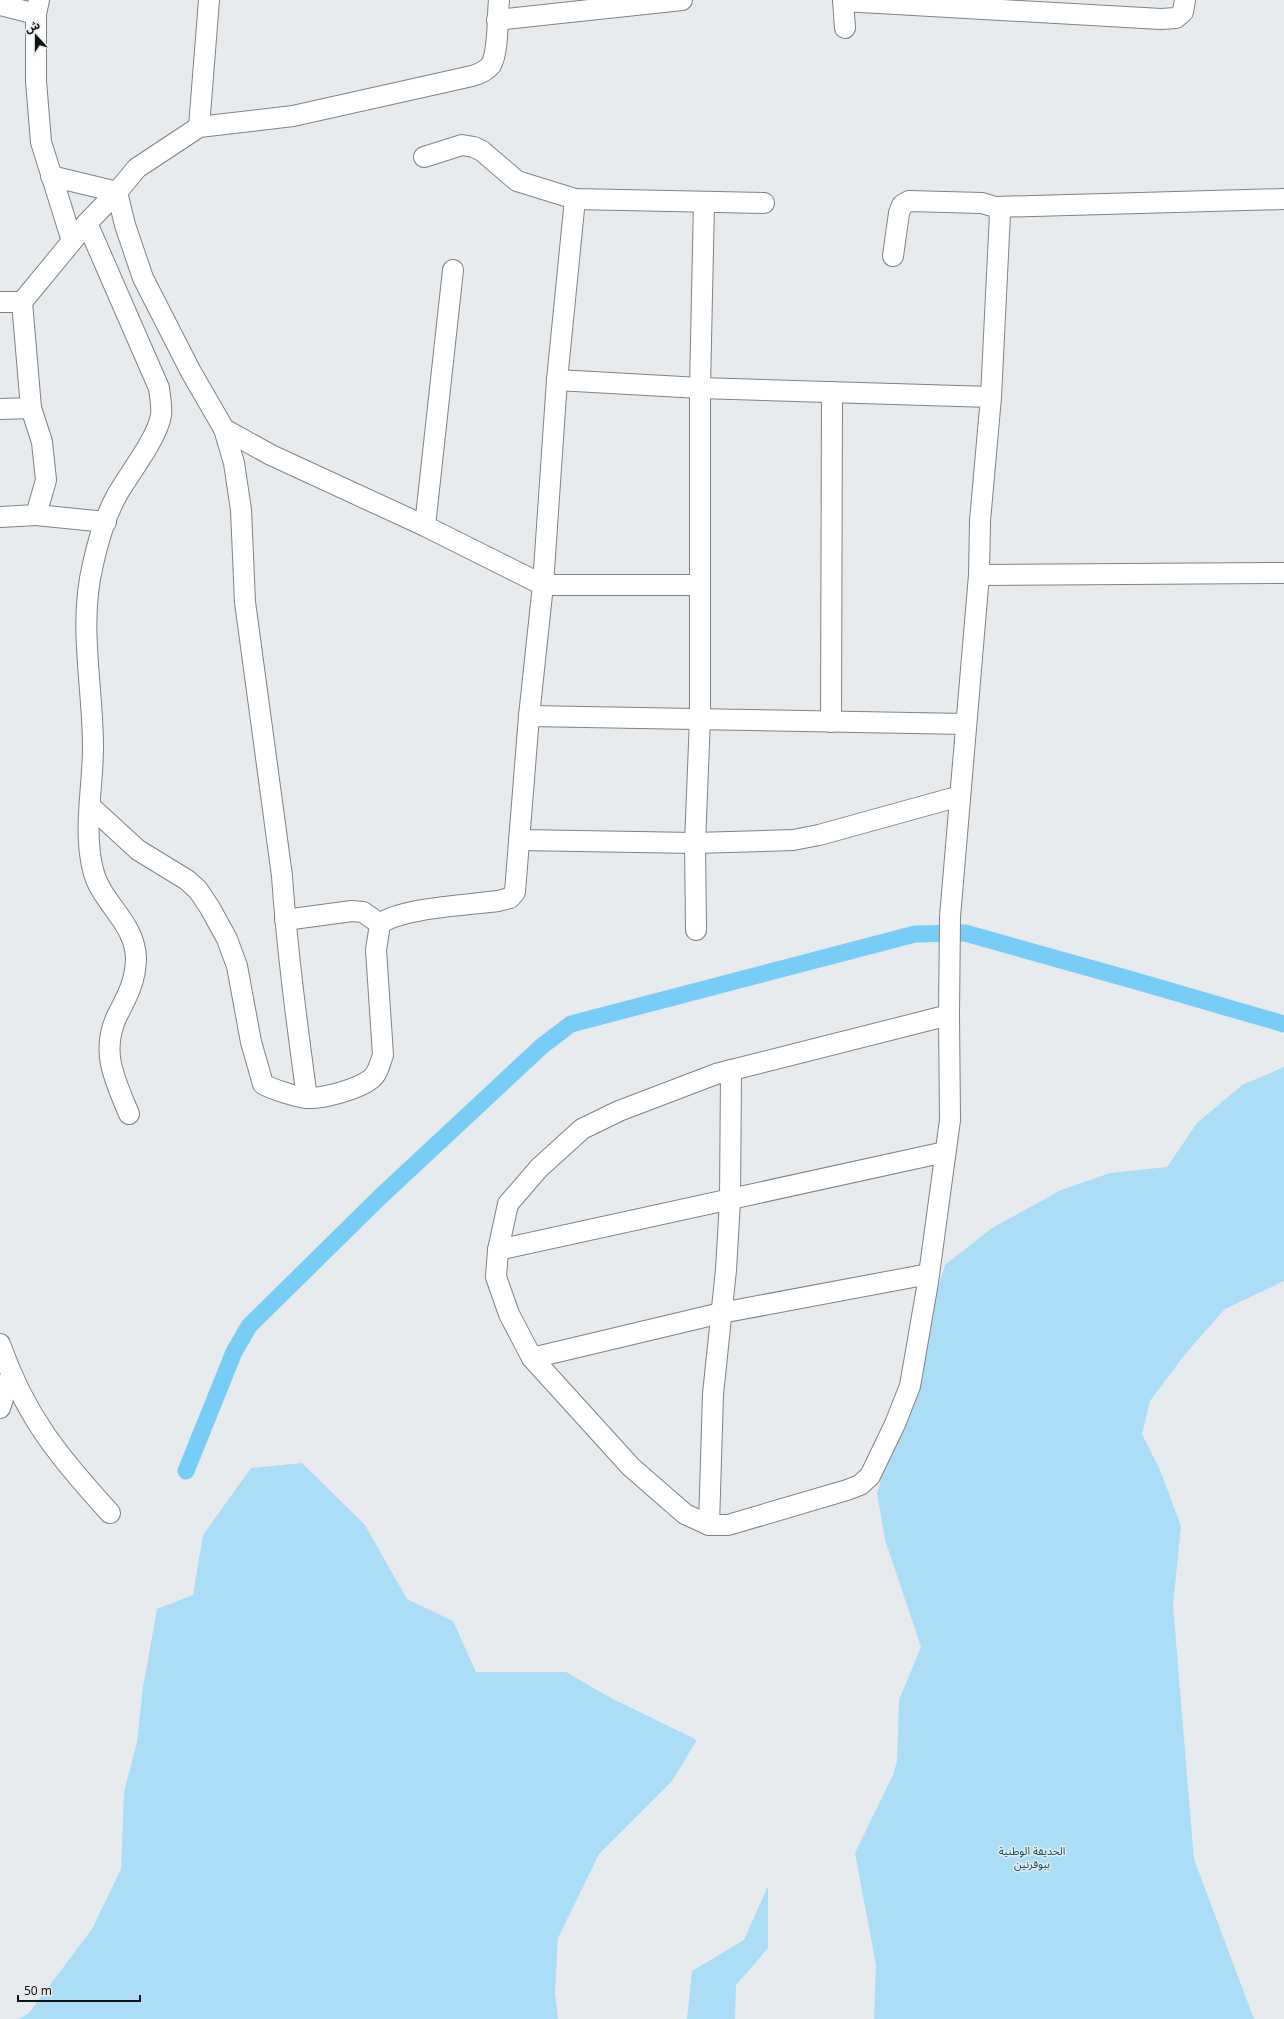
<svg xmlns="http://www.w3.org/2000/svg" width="1284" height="2019" font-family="'Noto Sans','Noto Sans Arabic',sans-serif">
<rect width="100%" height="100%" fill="#e7ebed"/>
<g fill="#acddf6">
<polygon points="1284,1067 1284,1281 1225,1309 1186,1353 1150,1401 1142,1434 1160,1470 1181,1526 1173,1605 1194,1859 1254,2019 874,2019 876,1965 855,1853 893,1775 897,1761 899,1700 921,1647 885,1540 877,1493 945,1265 992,1228 1061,1190 1110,1173 1167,1167 1197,1123 1242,1085"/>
<polygon points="302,1463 365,1525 407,1599 453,1621 476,1672 566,1672 611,1698 697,1740 672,1781 599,1854 558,1938 555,1992 558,2019 19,2019 29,2013 92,1929 121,1869 124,1792 137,1742 143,1687 157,1609 193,1595 203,1535 251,1468"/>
<polygon points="768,1886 768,1948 736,1985 735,2019 687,2019 692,1971 744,1940"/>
</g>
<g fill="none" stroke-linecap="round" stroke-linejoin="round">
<polyline stroke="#78cdf6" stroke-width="17" points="186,1471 234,1352 249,1326 380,1197 542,1046 571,1024 915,934 965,933 1136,981 1284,1024"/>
<defs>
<g id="minor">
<polyline points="39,0 36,14 36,81 41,142 72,241"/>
<path d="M499 0C497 17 499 51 491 65 486 71 479 74 472 76L293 116 199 127 137 168 117 192 125 225 143 278 191 372 224 429 271 455 425 526 543 585H700"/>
<polyline points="843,0 845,28"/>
<polyline points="843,1 1161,19 1176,18 1183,12 1185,0"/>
<polyline points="0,5 36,14"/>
<polyline points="497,20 682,0"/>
<polyline points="199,127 209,0"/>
<polyline points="424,157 462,145 474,147 482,151 517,181 575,199 764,203"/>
<polyline points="995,207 1284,199"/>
<path d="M87 223 159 388C160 397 162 406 161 415 158 437 129 474 117 495 106 515 98 541 93 564 78 625 93 686 93 747 93 787 83 830 93 870 101 903 135 922 136 958 136 980 127 997 117 1016 100 1052 115 1080 129 1114"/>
<polyline points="893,256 899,213 902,205 909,201 982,203 995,207 1000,214 991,397 980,521 979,575 950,917 949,1015 950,1120 928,1282 910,1386 895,1424 870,1476 860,1485 847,1490 728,1525 709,1525 685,1514 631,1467 532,1358 509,1314 496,1277 498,1250 508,1204 539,1168 582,1129 619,1111 716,1074 949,1015"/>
<polyline points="0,302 22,302"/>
<polyline points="557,380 700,388 991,397"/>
<polyline points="0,409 31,408"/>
<path d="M224 429 234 463 241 510 245 602 282 876C287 950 297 1024 307 1098"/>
<polyline points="36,515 106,522"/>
<polyline points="0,517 36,515 46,480 42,442 31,408 22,302 87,223 117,192 51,176"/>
<polyline points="425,526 453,270"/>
<polyline points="979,575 1284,573"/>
<polyline points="529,716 966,724"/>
<polyline points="831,722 832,392"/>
<path d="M90 806 138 850 187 880 198 890 210 908 227 939 237 966 251 1042 263 1084C271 1089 297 1097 307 1098 322 1099 359 1089 371 1079 378 1074 380 1063 383 1055L376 950 380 924C400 908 469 905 498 901L510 898 515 892 529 716 543 585 557 380 575 199"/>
<polyline points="519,840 695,843 793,840 819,835 960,796"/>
<polyline points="285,920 352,911 363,912 380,924"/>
<polyline points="696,930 695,843 700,719 700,388 704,202"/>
<polyline points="498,1250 945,1152"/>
<path d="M0 1344C25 1416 59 1457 110 1513"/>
<polyline points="532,1358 721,1313 929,1274"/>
<polyline points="0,1408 11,1374"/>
<polyline points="709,1525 713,1394 726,1270 730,1201 731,1070"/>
</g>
</defs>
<use href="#minor" stroke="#7f8385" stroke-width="22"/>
<use href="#minor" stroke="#fff" stroke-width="20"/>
</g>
<g text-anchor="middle" stroke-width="3" stroke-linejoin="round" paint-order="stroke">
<g font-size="11" fill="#064f6b" stroke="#e7ebed">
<text x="1032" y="1855">الحديقة الوطنية<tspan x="1032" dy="13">ببوقرنين</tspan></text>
</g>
</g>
<g transform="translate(36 36) rotate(339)" stroke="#e7ebed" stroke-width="3" paint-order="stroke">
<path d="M0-3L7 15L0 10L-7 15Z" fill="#111213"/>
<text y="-6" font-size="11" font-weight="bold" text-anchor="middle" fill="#111213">ش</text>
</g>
<path d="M18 1995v6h122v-6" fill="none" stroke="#111213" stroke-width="2"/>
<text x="24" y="1995" font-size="12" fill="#111213" stroke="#e7ebed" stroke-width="3" paint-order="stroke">50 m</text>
</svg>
